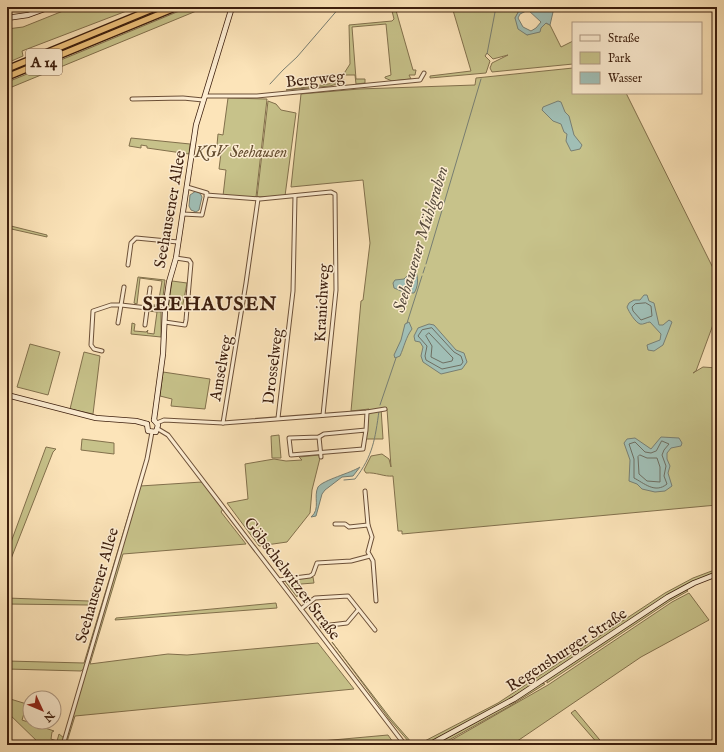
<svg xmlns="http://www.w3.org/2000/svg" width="724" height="752" font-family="'IM FELL English',serif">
<rect width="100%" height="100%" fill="#fce4b9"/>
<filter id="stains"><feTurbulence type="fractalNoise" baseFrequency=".005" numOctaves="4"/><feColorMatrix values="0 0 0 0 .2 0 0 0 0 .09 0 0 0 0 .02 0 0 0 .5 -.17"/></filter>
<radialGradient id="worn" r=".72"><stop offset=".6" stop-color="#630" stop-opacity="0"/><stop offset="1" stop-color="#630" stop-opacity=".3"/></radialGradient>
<g fill="#c7c28a" stroke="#82704c">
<polygon points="73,7 137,7 22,51 23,56 7,63 7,29 23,27"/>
<polygon points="189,7 206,7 7,89 7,83 10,81"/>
<polygon points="391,7 395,7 413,70 416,70 415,75 409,75 411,79 392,81 385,78 385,77 391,75 386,24 352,27 356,79 365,79 365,83 356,84 355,75 343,75 344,82 330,86 286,90 342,82 343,75 350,64 349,25 392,21 394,19"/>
<polygon points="452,7 521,7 515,18 527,35 541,28 546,23 550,25 561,47 573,41 573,64 492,72 490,68 492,63 508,55 493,59 487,53 485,56 490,61 486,73 430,78 430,76 471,71"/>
<path d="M573 68V93H626L717 276V320L714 322 696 371 693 373 703 367 717 368V505L402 534V531H398L393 476C384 477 376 472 366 473L364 470 371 456 382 454 389 459 391 467 387 409 381 408 383 439H366L369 409 351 411 361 301 363 300 370 243 363 180 291 187 301 94 359 89 475 85 476 78Z"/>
<polygon points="228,98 267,99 256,197 223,196 226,170 219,169 222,145 217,145 218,134 223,135"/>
<polygon points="268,101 276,104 281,110 296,113 285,196 257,197"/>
<polygon points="131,138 190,144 189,154 147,148 147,146 141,145 141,148 129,146"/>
<polygon points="7,225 47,235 47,237 7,228"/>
<polygon points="138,277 165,280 162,305 160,305 159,307 149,305 158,305 162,281 140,278 137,304 134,303"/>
<polygon points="172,281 187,283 182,309 168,308"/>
<polygon points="148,311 161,312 161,337 131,334 132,323 135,324 134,331 146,332 148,330 147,333 154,334 157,312"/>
<polygon points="30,344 60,352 48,395 17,387"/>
<polygon points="84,352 100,356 93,414 70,409"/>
<polygon points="163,372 210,379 205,409 171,406 172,399 160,396"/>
<polygon points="279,435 281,458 272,458 271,436"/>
<polygon points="82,439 114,443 114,454 81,450"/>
<polygon points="46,447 56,449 53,452 7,569 7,553"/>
<polygon points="319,455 320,458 312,490 310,513 287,542 259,546 227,503 248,499 245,464 274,459 286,461 302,460 299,457"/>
<polygon points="202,482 223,509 221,512 246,544 123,554 90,664 168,654 187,655 318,643 354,689 75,716 66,745 64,745 140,486"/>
<polygon points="131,507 132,507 85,668 81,671 7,669 7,661 84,663"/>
<polygon points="717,569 717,572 686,585 500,705 424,745 413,745 409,742 390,720 332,642 391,719 412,743 419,744 498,703 665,593 693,578"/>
<polygon points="313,577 314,583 301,584 297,597 284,580"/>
<polygon points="685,589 688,591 670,601 547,683 547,680"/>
<polygon points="689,593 709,620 641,657 513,744 511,745 443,745 548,685 672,602"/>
<polygon points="7,598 89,601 88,605 7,604"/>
<polygon points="276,603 277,608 115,620 116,618"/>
<polygon points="542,683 545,684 510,706 440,745 434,745 484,718"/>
<polygon points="7,698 30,705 30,708 26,707 22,720 54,731 52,732 51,739 57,741 59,734 64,738 62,745 41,745 7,712"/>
<polygon points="575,710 604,745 599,745 571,713"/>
<polygon points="388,735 395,745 277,745"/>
</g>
<g fill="#a0beb5" stroke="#787e72" fill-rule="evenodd">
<path d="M521 7H549L553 12 550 25 546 23 541 28 540 32 527 35 518 29 515 18ZM528 10 541 22 536 28 531 31 523 27 518 18 520 14Z"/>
<polygon points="558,101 561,102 565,112 569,116 574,135 582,145 580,149 571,151 566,141 567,134 564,132 561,124 553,121 542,110 543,107"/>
<polygon points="196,191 200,193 202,197 199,210 196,212 191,210 189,206 190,195"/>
<path d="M415 271C419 276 418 288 414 293H406L394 288 393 283 395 280 404 279 409 274Z"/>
<path d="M644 295H647L649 301 654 303 659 325H663L669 320 672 322 663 345 654 351 648 350 647 345 660 340 661 334 650 322C647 322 643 325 640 324 635 322 629 312 627 307L629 303 634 300H640Z"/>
<path d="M409 322 412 329C406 337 404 347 400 356L395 358 394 355 401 340 405 324Z"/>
<polygon points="429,324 434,325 456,350 464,353 467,362 462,369 441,374 423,362 421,356 423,347 420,342 415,341 414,336 418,328"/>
<polygon points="661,437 679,438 682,443 681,446 671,448 667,453 667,459 670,466 668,473 672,486 665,491 655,492 642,489 637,484 629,481 630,460 624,443 627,439 635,438 651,449"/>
<path d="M360 467 353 476 342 477 325 490 322 494 316 516 311 517C321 509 313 497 318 487 323 480 351 473 360 467Z"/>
</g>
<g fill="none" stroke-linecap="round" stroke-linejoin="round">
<g stroke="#6e6e61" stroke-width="1">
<polygon points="646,303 651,306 652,316 641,320 633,311 632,307 635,304"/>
<polygon points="432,328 454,352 461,356 463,362 461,365 442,369 426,360 425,356 427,346 418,336 422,330"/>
<polygon points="429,333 453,358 452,361 443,363 431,357 432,346 426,336"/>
<path d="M662 441 669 444 664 450 662 455 666 466 664 476 667 484C655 494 644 483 634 478V459L629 444 635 442 645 452 651 453 656 451Z"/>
<polygon points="640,455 647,458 657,458 660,467 660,482 647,481 639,474 638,457"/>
</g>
<g stroke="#787e72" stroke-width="1">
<polyline points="487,54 496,7"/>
<polyline points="270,84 283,70 297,57 340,7"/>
<polyline points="426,264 481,79"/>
<polyline points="423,273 425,267"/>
<polyline points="407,323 422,276"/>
<polyline points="380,405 396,358"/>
<path d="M344 480 355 479C373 456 375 439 379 411"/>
</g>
<defs>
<g id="street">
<polyline points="205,96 257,96 420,80 424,73"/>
<polyline points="132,99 183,98 203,100"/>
<polyline points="206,195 260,199 331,192 335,194 336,290 323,415"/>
<polyline points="183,214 202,215 207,193 187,187"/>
<polyline points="128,265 131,243 136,238 178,242"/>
<polyline points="165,322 185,325 186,320 191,263 189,260 176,258"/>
<polyline points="118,323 124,287"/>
<polyline points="145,325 150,288"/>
<polyline points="102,351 94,349 91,345 93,311 111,305 121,305 165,310"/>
<polyline points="278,418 293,291 295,196"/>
<polyline points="157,423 164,420 223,423 367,412 385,409"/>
<polyline points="223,423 246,283 258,199"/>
<polyline points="158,429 168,435 405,745"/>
<polyline points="366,430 324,434 319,437 289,438 291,455 363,449 366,430 367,412"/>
<polyline points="319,437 321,457"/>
<polyline points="365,491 368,525 372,537 368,552 373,561 376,601"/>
<polyline points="335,524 345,524 349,527 368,525"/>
<polyline points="279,580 310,576 313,574 317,563 351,561 370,556"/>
<polyline points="301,609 315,598 348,596 375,630"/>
<polyline points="322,626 347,623 358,610"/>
<polyline points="63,745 147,459 152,432"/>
</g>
<g id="secondary">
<polyline points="7,18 28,15 50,7"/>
<polyline points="7,395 96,418 136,421 147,424"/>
<polyline points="154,420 163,354 165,310 169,282 176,258 196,125 232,7"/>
<polyline points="147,424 148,431 156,432 158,425 154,420"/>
<polyline points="429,745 514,699 668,597 694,583 717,574"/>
</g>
<g id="highway">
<polyline points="7,69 157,7"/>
<polyline points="7,77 177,7"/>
</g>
</defs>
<use href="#street" stroke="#6c5038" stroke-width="5"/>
<use href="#secondary" stroke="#3c1e0d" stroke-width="6"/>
<use href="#highway" stroke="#3c1e0d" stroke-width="8"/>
<use href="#street" stroke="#fdedd2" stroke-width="3"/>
<use href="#secondary" stroke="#fdedd2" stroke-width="4.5"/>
<use href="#highway" stroke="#eec27c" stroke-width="5.5"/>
</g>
<g text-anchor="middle" stroke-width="3" stroke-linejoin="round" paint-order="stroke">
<rect fill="#fdedd2" stroke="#765c48" stroke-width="1" x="26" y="49" width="36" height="26" rx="3"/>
<g font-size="15" font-weight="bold" fill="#3c1e0d">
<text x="44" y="67">A 14</text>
</g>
<g font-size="16" fill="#3c1e0d" stroke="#fdedd2">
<text transform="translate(315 78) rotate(-6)" y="6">Bergweg</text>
<text transform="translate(169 209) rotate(-80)" y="6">Seehausener Allee</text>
<text transform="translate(321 303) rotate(-87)" y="6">Kranichweg</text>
<text transform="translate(272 366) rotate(-83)" y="6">Drosselweg</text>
<text transform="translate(220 368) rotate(-80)" y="6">Amselweg</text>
<text transform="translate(293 578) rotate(53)" y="6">Göbschelwitzer Straße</text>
<text transform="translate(96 585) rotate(-74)" y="6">Seehausener Allee</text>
<text transform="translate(566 649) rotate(-33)" y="6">Regensburger Straße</text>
</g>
<g font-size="16" font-style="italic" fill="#664f32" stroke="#fdedd2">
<text x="241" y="157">KGV Seehausen</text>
</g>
<g font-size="17" font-style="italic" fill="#5a4e3f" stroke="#fdedd2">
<text transform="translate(420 239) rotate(-73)" y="6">Seehausener Mühlgraben</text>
</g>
<g font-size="20" font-weight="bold" letter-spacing="1" fill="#3c1e0d" stroke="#fdedd2">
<text x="210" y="310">SEEHAUSEN</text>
</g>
</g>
<rect width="724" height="752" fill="none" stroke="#fce4b9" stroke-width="24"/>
<rect x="8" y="8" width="708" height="736" fill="none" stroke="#3c1e0d" stroke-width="2"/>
<rect x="12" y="12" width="700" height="728" fill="none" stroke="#3c1e0d"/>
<rect x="572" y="22" width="130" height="72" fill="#fdedd2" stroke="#b09a83"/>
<rect x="580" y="35" width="20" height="6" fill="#fdedd2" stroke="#b09a83"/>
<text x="608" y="42" font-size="12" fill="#3c1e0d">Straße</text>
<rect x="580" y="52" width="20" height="12" fill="#c7c28a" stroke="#b09a83"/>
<text x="608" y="62" font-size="12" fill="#3c1e0d">Park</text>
<rect x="580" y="72" width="20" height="12" fill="#a0beb5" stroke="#b09a83"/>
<text x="608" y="82" font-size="12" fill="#3c1e0d">Wasser</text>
<g transform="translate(42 710) rotate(134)"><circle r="19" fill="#fdedd2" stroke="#b09a83"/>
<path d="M0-3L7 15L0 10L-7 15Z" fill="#8f2418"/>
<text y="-6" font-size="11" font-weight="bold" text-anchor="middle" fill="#3c1e0d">N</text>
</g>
<rect width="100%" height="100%" filter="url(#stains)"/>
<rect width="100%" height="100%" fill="url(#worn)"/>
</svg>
